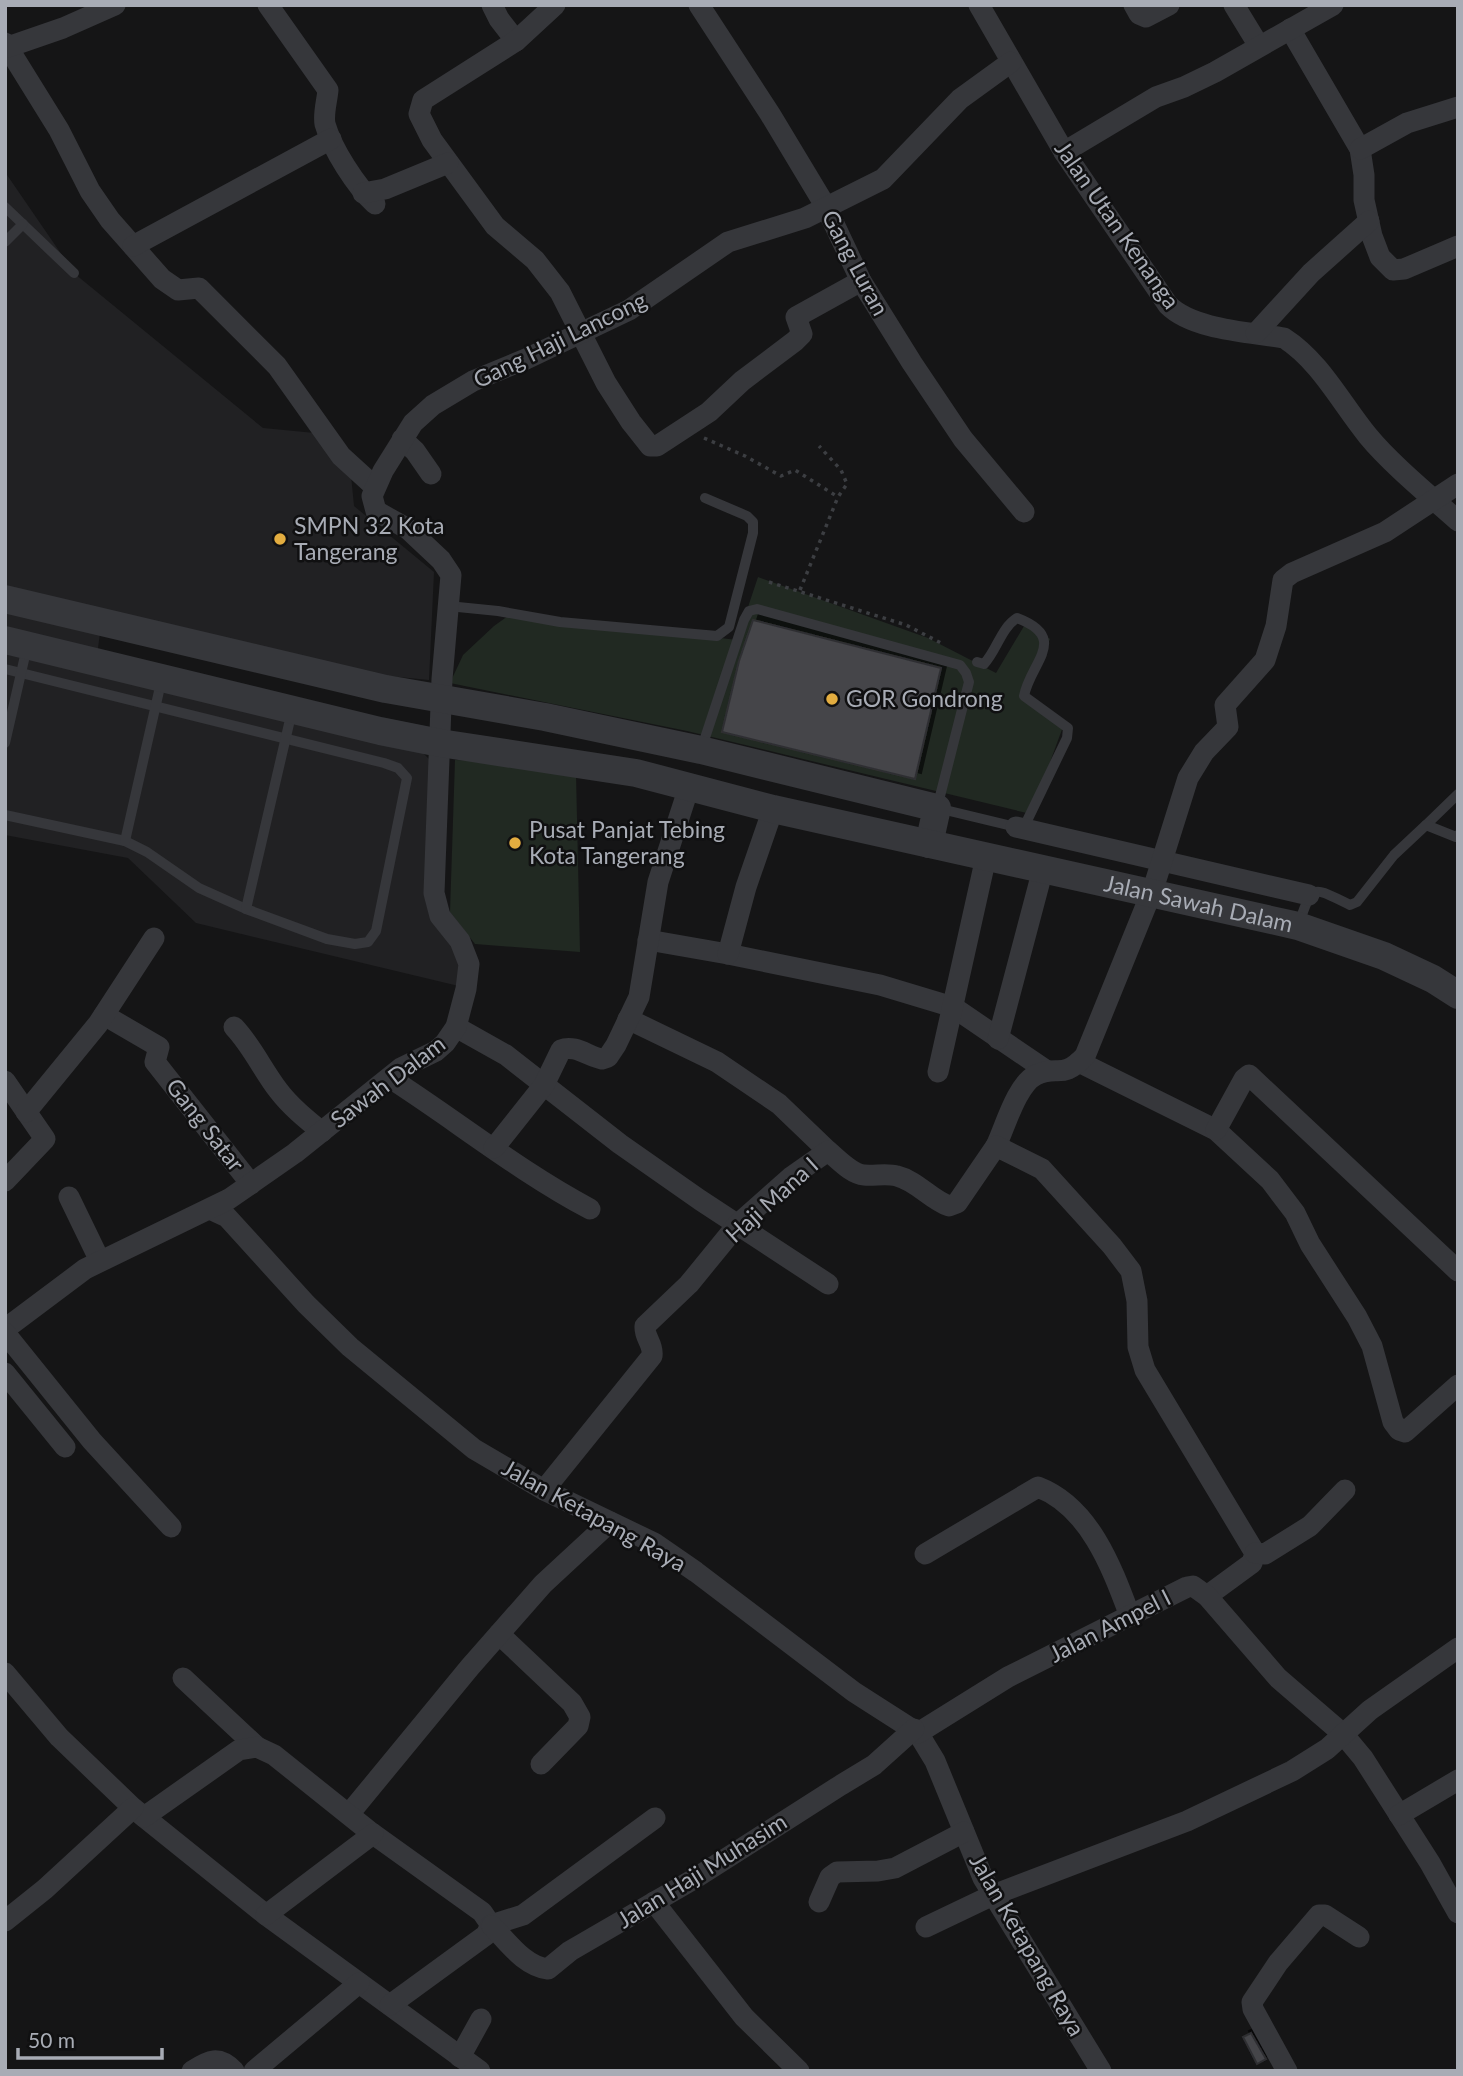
<svg xmlns="http://www.w3.org/2000/svg" width="1463" height="2076" font-family="Lato,sans-serif">
<defs>
<filter id="shadow"><feDropShadow dx="6" dy="-6" stdDeviation="0" flood-color="#0009"/></filter>
</defs>
<rect width="100%" height="100%" fill="#151516"/>
<polygon fill="#212123" points="5,172 75,274 263,428 315,433 351,475 354,506 434,572 429,680 349,672 103,611 95,670 411,741 429,759 433,919 461,957 467,988 196,923 128,858 5,835"/>
<g fill="#212922">
<polygon points="758,577 928,638 996,673 1027,621 1050,639 1024,700 1064,724 1031,814 687,731 450,683 463,655 494,626 512,613 737,640"/>
<polygon points="455,760 521,762 576,774 580,952 475,944 450,912"/>
</g>
<g fill="#444549" stroke="#2f2f32" stroke-width="2" filter="url(#shadow)">
<polygon points="753,620 941,668 915,779 722,732 739,661"/>
<polygon points="1251,2033 1266,2059 1257,2064 1243,2037"/>
</g>
<g fill="none" stroke-linecap="round" stroke-linejoin="round">
<g stroke="#3c3e42" stroke-width="3.5" stroke-dasharray="3.5 5" stroke-linecap="butt">
<polyline points="704,438 745,456 781,476 795,470 838,497"/>
<polyline points="769,582 906,625 941,643"/>
<polyline points="800,590 838,497 847,484 841,470 819,446"/>
</g>
<g stroke="#36373b" stroke-width="10">
<polyline points="5,207 74,273"/>
<polyline points="5,242 23,224"/>
<polyline points="448,606 498,611 560,622 717,636 729,627 753,533 753,522 747,516 705,498"/>
<polyline points="5,669 384,763 398,768 407,778 376,931 368,942 355,944 327,939 246,909 199,888 147,852 125,841 5,815"/>
<polyline points="5,743 27,647"/>
<path d="M701 750 744 620 749 611 757 609 960 665 966 673 969 682 937 808 1016 827 1025 825 1067 738 1068 728 1024 696C1030 663 1070 638 1017 618 1001 628 997 650 984 664L977 662"/>
<polyline points="1426,825 1458,794"/>
<polyline points="125,841 162,678"/>
<polyline points="246,909 292,711"/>
<path d="M1298 926C1313 883 1311 886 1350 905L1357 902 1394 855 1426 825 1456 837 1458 835"/>
</g>
<g stroke="#36373b" stroke-width="21">
<path d="M268 5 328 90C327 101 323 114 325 124 332 149 356 186 375 204"/>
<polyline points="492,5 499,19 516,41"/>
<polyline points="555,5 516,41 423,100 419,114 432,140 495,226 535,260 560,292 606,383 631,422 650,446 657,446 709,412 742,381 795,341 802,334 796,317 861,281"/>
<polyline points="699,5 770,114 826,207 861,281 912,363 963,439 1024,512"/>
<path d="M979 5 1064 152 1168 305C1193 330 1250 332 1284 338 1320 361 1341 403 1368 436 1391 464 1430 496 1458 521"/>
<polyline points="1134,5 1139,14 1146,17 1169,5"/>
<polyline points="1234,5 1259,46"/>
<polyline points="1290,29 1360,149 1364,175 1364,200 1372,236 1380,257 1393,270 1404,269 1458,246"/>
<polyline points="5,43 59,130 90,191 110,220 162,279 178,290 199,288 277,366 341,456 375,487"/>
<polyline points="8,47 63,28 115,5"/>
<polyline points="1360,149 1407,123 1458,107"/>
<polyline points="1064,152 1156,97 1184,87 1215,72 1333,5"/>
<polyline points="363,193 385,189 448,163"/>
<polyline points="133,246 331,139"/>
<polyline points="1256,333 1311,273 1369,221"/>
<polyline points="402,439 415,451 431,474"/>
<polyline points="1016,827 1309,895"/>
<polyline points="648,940 728,954 880,985 953,1007 1047,1071"/>
<polyline points="728,954 746,887 773,809"/>
<polyline points="104,1015 159,1047 155,1062 251,1184"/>
<polyline points="628,1019 717,1062 779,1104 828,1151"/>
<path d="M234 1027C252 1046 262 1069 278 1090 290 1106 306 1119 322 1132"/>
<polyline points="456,1027 506,1055 620,1144 700,1200 828,1284"/>
<polyline points="998,1039 1043,869"/>
<polyline points="1079,1062 1216,1130 1270,1180 1295,1213 1310,1244 1357,1317 1372,1346 1393,1422 1399,1430 1405,1432 1458,1385"/>
<polyline points="938,1072 986,857"/>
<path d="M390 1078C457 1121 520 1172 590 1209"/>
<polyline points="5,1081 45,1139 5,1181"/>
<polyline points="26,1112 98,1024 154,938"/>
<polyline points="1216,1130 1244,1079 1249,1075 1458,1271"/>
<path d="M996 1146C1005 1127 1017 1084 1036 1075 1059 1064 1061 1081 1085 1056L1154 886 1188 778 1204 752 1228 727 1225 705 1265 660 1276 626 1283 580 1292 573 1385 532 1458 484"/>
<path d="M494 1148 544 1085 561 1050C575 1044 589 1057 602 1059L608 1057 616 1045 639 997 658 882 689 787"/>
<polyline points="69,1197 100,1261"/>
<polyline points="212,1210 227,1217 306,1304 350,1347 474,1449 544,1490 654,1543 696,1572 854,1692 918,1733 935,1761 983,1878 1101,2071"/>
<polyline points="5,1329 85,1269 229,1199 295,1153 401,1068 436,1051 445,1043 456,1027 466,989 469,964 460,941 440,916 434,893 442,679 451,575 441,560 408,529 376,511 372,496 383,471 413,423 433,405 473,381 526,359 629,310 728,242 805,218 883,179 960,99 1011,62"/>
<polyline points="5,1333 92,1441 171,1527"/>
<polyline points="5,1373 65,1447"/>
<path d="M544 1490 652 1356C654 1344 644 1338 645 1326L689 1284 738 1224 791 1177 828 1151C838 1159 851 1174 864 1175 875 1176 887 1173 897 1176 917 1181 930 1199 949 1206L957 1203 996 1146 1042 1169 1112 1246 1131 1271 1137 1301 1138 1347 1145 1370 1255 1553 1252 1563 1207 1596"/>
<polyline points="1255,1553 1265,1554 1310,1526 1345,1490"/>
<path d="M925 1554 1038 1487C1090 1507 1112 1568 1130 1616"/>
<polyline points="499,1634 572,1703 580,1717 578,1726 541,1764"/>
<polyline points="5,1673 59,1737 133,1808 266,1915 480,2071"/>
<polyline points="183,1678 257,1747"/>
<polyline points="918,1733 1008,1677 1187,1587 1193,1586 1207,1596 1278,1678 1343,1734 1363,1758 1430,1863 1458,1913"/>
<polyline points="349,1814 470,1667 543,1584 610,1522"/>
<polyline points="1399,1815 1458,1780"/>
<polyline points="144,1817 239,1750 257,1747 274,1755 369,1831 482,1912 491,1925 486,1935 390,2005"/>
<polyline points="654,1902 744,2017 799,2071"/>
<polyline points="819,1902 830,1877 837,1872 878,1871 895,1868 964,1832"/>
<polyline points="266,1915 373,1834"/>
<polyline points="5,1921 45,1889 133,1808"/>
<polyline points="491,1925 523,1915 655,1818"/>
<path d="M492 1926C508 1942 524 1966 548 1969L570 1951 694 1879 841 1785 874 1765 914 1729"/>
<polyline points="926,1927 993,1895 1187,1821 1292,1771 1327,1749 1370,1710 1458,1648"/>
<polyline points="460,2057 481,2019"/>
<path d="M192 2071C209 2060 219 2055 234 2071"/>
<polyline points="254,2071 359,1983"/>
<polyline points="1287,2071 1253,2009 1252,2002 1278,1963 1319,1915 1325,1915 1359,1937"/>
</g>
<g stroke="#36373b" stroke-width="28">
<polyline points="5,599 386,689 545,717 701,750 937,808 929,844"/>
<path id="s1" d="M5 640 380 731 440 743 636 773 773 809 1298 926 1384 956 1433 979 1458 995"/>
</g>
</g>
<g fill="#e3ad40" stroke="#101011" stroke-width="2.5">
<circle cx="280" cy="539" r="7"/>
<circle cx="832" cy="699" r="7"/>
<circle cx="515" cy="843" r="7"/>
</g>
<g text-anchor="middle" stroke-width="5" stroke-linejoin="round" paint-order="stroke">
<g font-size="23" fill="#a8acb5" stroke="#101011">
<text transform="translate(1117 225) rotate(55)" y="8">Jalan Utan Kenanga</text>
<text transform="translate(855 263) rotate(62)" y="8">Gang Luran</text>
<text transform="translate(560 340) rotate(-26)" y="8">Gang Haji Lancong</text>
<text dy="8" stroke="none"><textPath href="#s1" startOffset="1223">Jalan Sawah Dalam</textPath></text>
<text transform="translate(388 1082) rotate(-37)" y="8">Sawah Dalam</text>
<text transform="translate(205 1125) rotate(52)" y="8">Gang Satar</text>
<text transform="translate(772 1200) rotate(-42)" y="8">Haji Mana I</text>
<text transform="translate(594 1516) rotate(29)" y="8">Jalan Ketapang Raya</text>
<text transform="translate(1110 1626) rotate(-27)" y="8">Jalan Ampel I</text>
<text transform="translate(702 1871) rotate(-32)" y="8">Jalan Haji Muhasim</text>
<text transform="translate(1027 1945) rotate(60)" y="8">Jalan Ketapang Raya</text>
</g>
<g font-size="23" fill="#a8acb5" stroke="#101011" text-anchor="start">
<text x="294" y="534">SMPN 32 Kota<tspan x="294" dy="26">Tangerang</tspan></text>
<text x="846" y="707">GOR Gondrong</text>
<text x="529" y="838">Pusat Panjat Tebing<tspan x="529" dy="26">Kota Tangerang</tspan></text>
</g>
</g>
<rect width="1463" height="2076" fill="none" stroke="#a8acb5" stroke-width="14"/>
<path d="M18 2048v10h144v-10" fill="none" stroke="#a8acb5" stroke-width="3.5"/>
<text x="28" y="2048" font-size="21" fill="#a8acb5" stroke="#101011" stroke-width="5" paint-order="stroke">50 m</text>
</svg>
